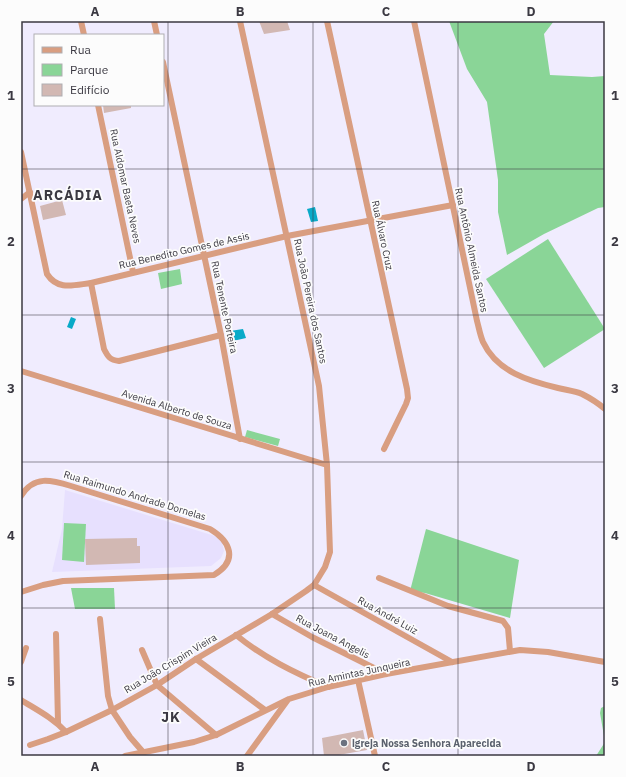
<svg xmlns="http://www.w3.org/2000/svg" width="626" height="777" font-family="'IBM Plex Sans',sans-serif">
<rect width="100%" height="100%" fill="#f0ecfe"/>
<polygon fill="#e7e0fe" points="65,490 215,536 222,542 224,551 221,558 211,566 52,572 62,529"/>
<g fill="#8ad597">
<polygon points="449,21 554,21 544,34 550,75 592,77 605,76 605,207 598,208 544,234 507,255 498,212 498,180 487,102 467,69"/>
<polygon points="548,239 605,329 544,368 486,279"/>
<polygon points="180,269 182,284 161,289 158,273"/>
<polygon points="247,430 280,439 278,446 245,437"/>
<polygon points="64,523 86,524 84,562 62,560"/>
<polygon points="426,529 519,560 510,618 425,593 410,591"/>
<polygon points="71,588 114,588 115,609 75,609"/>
<polygon points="605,706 605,756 596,756 605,742 600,713 601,708"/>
</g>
<g fill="#09aac8">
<polygon points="315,207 318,221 311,222 307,209"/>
<polygon points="71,317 76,319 72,329 67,327"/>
<polygon points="243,329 246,338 233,341 230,331"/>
</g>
<g fill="#d2b8b3">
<polygon points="259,21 287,21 290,30 264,34"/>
<polygon points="103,105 131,105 131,108 104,113"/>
<polygon points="62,200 66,215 43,220 40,206"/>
<polygon points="137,538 137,546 140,546 140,563 86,565 85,539"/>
<polygon points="363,730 367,750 333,756 324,756 322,738"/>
</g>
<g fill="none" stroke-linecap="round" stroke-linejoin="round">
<g stroke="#d99e81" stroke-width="6">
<polyline points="81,21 84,35"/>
<polyline points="154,21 157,35"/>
<polyline points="327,21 407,389 408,398 406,404 384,449"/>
<path d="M414 21 477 321C479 328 480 335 483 342 497 372 529 381 558 388 566 390 575 391 582 394 590 398 598 403 605 409"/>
<polyline points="163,62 221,335 240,439"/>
<polyline points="98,105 133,272"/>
<path d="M21 152 47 274C58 291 74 285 91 283L287 236 453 205"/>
<polyline points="21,199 30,192"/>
<path d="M91 283 104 349C108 357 110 360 119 361L221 335"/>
<polyline points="21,371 327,465"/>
<path d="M21 496C34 475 51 480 71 486L210 529C230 541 239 560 214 575L63 581 43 585 21 592"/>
<polyline points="379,578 448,606 503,621 508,628 510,651"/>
<polyline points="314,585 452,662"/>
<polyline points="272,614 312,637 386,674"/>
<polyline points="100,619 108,696 112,710 130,737 143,752"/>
<polyline points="56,634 58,723"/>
<path d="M236 635C264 658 295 673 328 687"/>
<polyline points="142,650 157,685 216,735"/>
<polyline points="196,659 265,710"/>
<polyline points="21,662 26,648"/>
<polyline points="358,680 375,756"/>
<path d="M21 700C37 710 53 718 66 732"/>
<polyline points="30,745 48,739 66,732 112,710 157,685 196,659 272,614 306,591 314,585 325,567 330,552 327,465 319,386 240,21"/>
<polyline points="125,756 194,742 216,735 289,699 328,687 386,674 520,650 548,652 605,662"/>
<polyline points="247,756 287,701"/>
</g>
</g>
<path fill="none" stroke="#3b3942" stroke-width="1" stroke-opacity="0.55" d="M168 21V756M313 21V756M458 21V756M21 169H605M21 315H605M21 462H605M21 608H605"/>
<circle fill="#6b7280" stroke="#fcfcfc" stroke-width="1.5" cx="344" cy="743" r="4"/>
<g text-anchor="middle" stroke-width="3.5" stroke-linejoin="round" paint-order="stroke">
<g font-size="10" fill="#3b3942" stroke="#fcfcfc">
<text transform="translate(126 186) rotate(78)" y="4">Rua Aldomar Baeta Neves</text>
<text transform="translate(383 235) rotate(78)" y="4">Rua Álvaro Cruz</text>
<text transform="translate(184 250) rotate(-13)" y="4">Rua Benedito Gomes de Assis</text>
<text transform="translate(472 250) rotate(78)" y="4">Rua Antônio Almeida Santos</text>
<text transform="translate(311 301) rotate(78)" y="4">Rua João Pereira dos Santos</text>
<text transform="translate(225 307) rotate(78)" y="4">Rua Tenente Porteira</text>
<text transform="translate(177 409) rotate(17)" y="4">Avenida Alberto de Souza</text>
<text transform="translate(135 495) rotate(17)" y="4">Rua Raimundo Andrade Dornelas</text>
<text transform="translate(388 615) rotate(29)" y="4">Rua André Luiz</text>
<text transform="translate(333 636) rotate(28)" y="4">Rua Joana Angelis</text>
<text transform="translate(170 663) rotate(-31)" y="4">Rua João Crispim Vieira</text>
<text transform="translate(359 672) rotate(-12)" y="4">Rua Amintas Junqueira</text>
</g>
<g font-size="10" font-weight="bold" fill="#5b616d" stroke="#fcfcfc" text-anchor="start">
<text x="352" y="747">igreja Nossa Senhora Aparecida</text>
</g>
<g font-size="14" font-weight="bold" letter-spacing="1" fill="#3b3942" stroke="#fcfcfc">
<text x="68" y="200">ARCÁDIA</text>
<text x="171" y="722">JK</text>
</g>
</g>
<rect width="626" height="777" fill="none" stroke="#fcfcfc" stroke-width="44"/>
<rect x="34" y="34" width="130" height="72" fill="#fcfcfc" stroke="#afaeb2"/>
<rect x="42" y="47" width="20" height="6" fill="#d99e81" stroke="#afaeb2"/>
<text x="70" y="54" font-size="12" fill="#3b3942">Rua</text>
<rect x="42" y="64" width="20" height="12" fill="#8ad597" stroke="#afaeb2"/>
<text x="70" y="74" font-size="12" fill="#3b3942">Parque</text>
<rect x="42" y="84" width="20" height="12" fill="#d2b8b3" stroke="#afaeb2"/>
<text x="70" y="94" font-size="12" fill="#3b3942">Edifício</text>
<rect x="22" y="22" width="582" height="733" fill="none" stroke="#3b3942" stroke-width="1.5"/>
<g font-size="13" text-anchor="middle" font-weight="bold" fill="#3b3942">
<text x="95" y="16">A</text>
<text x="240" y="16">B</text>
<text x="386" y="16">C</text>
<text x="531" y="16">D</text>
<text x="11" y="100">1</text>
<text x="615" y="100">1</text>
<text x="11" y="246">2</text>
<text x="615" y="246">2</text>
<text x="11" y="393">3</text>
<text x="615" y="393">3</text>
<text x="11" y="540">4</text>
<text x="615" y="540">4</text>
<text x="11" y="686">5</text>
<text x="615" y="686">5</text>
<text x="95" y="771">A</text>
<text x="240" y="771">B</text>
<text x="386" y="771">C</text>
<text x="531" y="771">D</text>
</g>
</svg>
